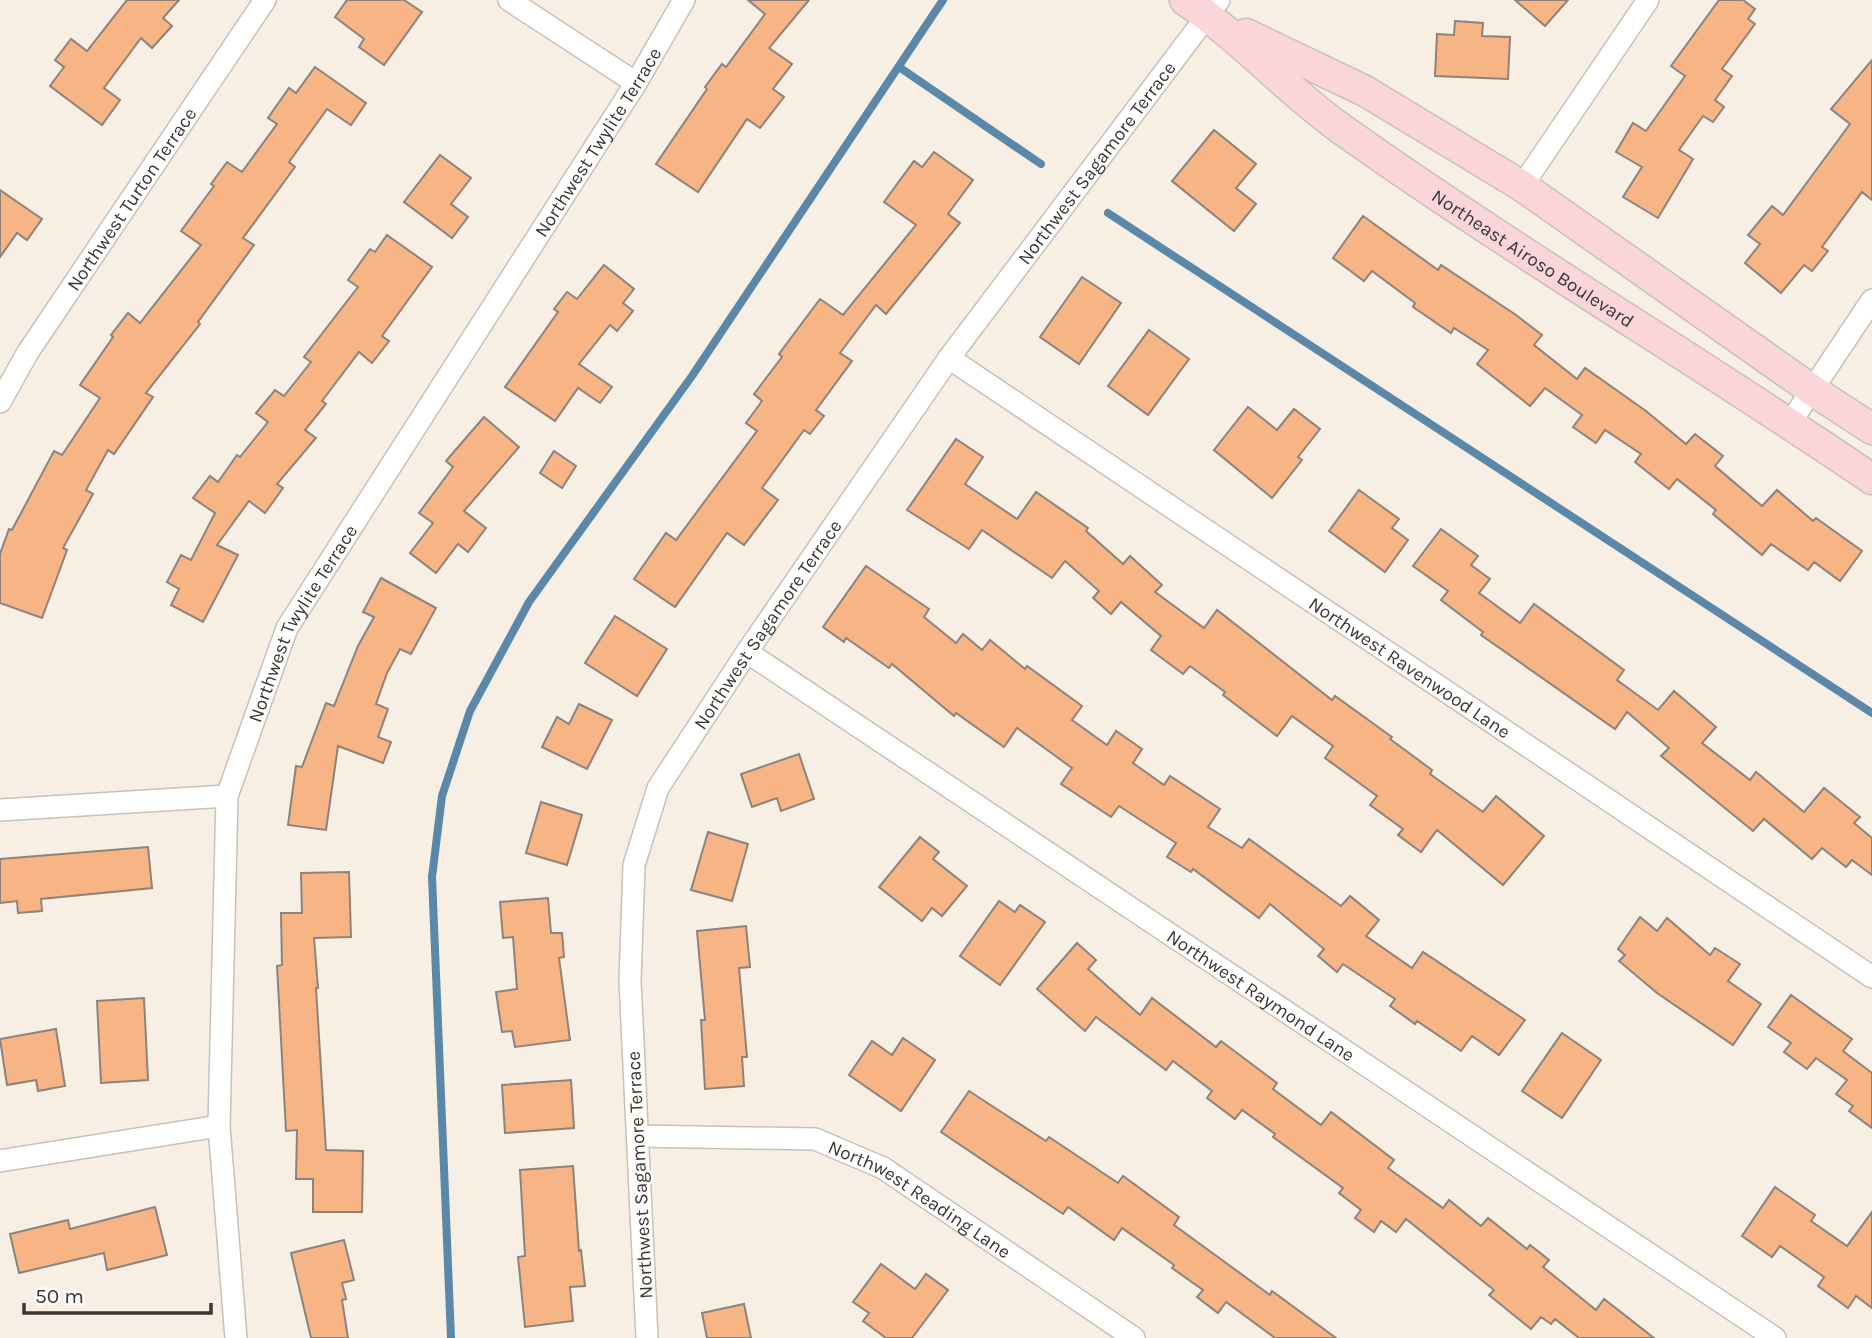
<svg xmlns="http://www.w3.org/2000/svg" width="1872" height="1338" font-family="Karla,sans-serif">
<rect width="100%" height="100%" fill="#f7eee4"/>
<g fill="none" stroke-linecap="round" stroke-linejoin="round">
<g stroke="#5b88a9" stroke-width="8">
<polyline points="899,67 1041,164"/>
<polyline points="1108,213 1872,713"/>
<polyline points="451,1338 432,877 442,796 470,711 529,602 692,376 943,0"/>
</g>
</g>
<g fill="#f7b586" stroke="#8e837c" stroke-width="2">
<polygon points="127,0 179,0 163,18 172,26 152,48 141,38 104,88 120,100 102,125 50,86 64,67 55,60 71,39 87,51"/>
<polygon points="347,0 404,0 422,12 384,65 359,47 364,39 335,17"/>
<polygon points="748,0 809,0 769,48 792,64 773,89 784,97 760,128 747,119 698,192 656,164 707,89 705,87 722,64 726,67 765,14"/>
<polygon points="1515,0 1568,0 1545,26"/>
<polygon points="1719,0 1743,0 1755,9 1748,19 1755,24 1722,69 1732,76 1715,100 1724,107 1713,122 1703,116 1679,150 1693,159 1658,218 1623,197 1642,167 1616,152 1633,123 1646,131 1685,76 1671,66"/>
<polygon points="1455,21 1483,23 1482,36 1510,37 1508,79 1435,76 1437,34 1454,35"/>
<polygon points="1872,60 1872,200 1862,192 1822,247 1828,251 1812,271 1804,265 1781,293 1745,263 1760,244 1748,235 1772,206 1783,215 1850,124 1831,109"/>
<polygon points="315,67 366,103 351,125 327,109 289,162 295,167 243,238 254,245 198,322 200,324 146,393 153,397 114,454 108,450 86,490 93,494 63,548 67,550 42,618 0,603 0,554 9,529 12,530 54,451 62,455 100,398 80,385 113,337 111,335 128,313 140,323 201,245 181,231 214,186 211,184 227,162 242,172 277,124 268,118 289,88 296,93"/>
<polygon points="1214,130 1256,164 1236,188 1256,204 1234,231 1172,181"/>
<polygon points="934,152 973,180 948,214 960,223 886,314 876,305 840,353 852,361 816,410 824,416 810,434 804,430 762,488 778,500 744,545 727,533 675,607 634,579 666,533 676,540 757,431 746,423 762,401 754,394 782,357 779,354 820,299 843,315 916,225 884,202 914,161 922,167"/>
<polygon points="440,155 471,178 451,204 468,217 452,238 404,202"/>
<polygon points="0,190 42,219 27,240 17,233 0,257"/>
<polygon points="1363,216 1438,270 1441,265 1516,315 1542,335 1534,345 1577,379 1585,368 1646,411 1686,444 1695,434 1723,456 1715,466 1762,506 1777,490 1813,521 1816,518 1862,551 1840,581 1814,562 1808,570 1771,544 1762,555 1713,514 1716,510 1677,479 1669,489 1635,462 1641,454 1605,430 1596,443 1573,427 1582,415 1545,388 1530,406 1477,364 1488,350 1454,328 1451,333 1413,307 1415,303 1372,271 1364,281 1333,258"/>
<polygon points="387,235 432,267 382,336 389,341 372,363 359,352 322,401 326,404 305,430 316,438 277,484 283,488 265,513 249,501 217,545 238,555 203,622 171,605 179,589 167,582 181,555 191,560 215,513 193,498 210,476 218,482 237,455 240,457 268,422 256,413 275,390 284,396 311,362 304,357 358,287 348,280 370,249 375,252"/>
<polygon points="604,265 634,289 623,303 633,311 617,331 610,325 579,364 612,387 600,403 578,388 555,421 505,387 558,312 554,309 567,292 577,299"/>
<polygon points="1082,277 1121,303 1079,364 1040,337"/>
<polygon points="1149,330 1189,359 1148,415 1108,386"/>
<polygon points="1248,407 1277,430 1294,409 1320,429 1298,457 1302,460 1272,498 1214,450"/>
<polygon points="484,417 519,447 464,511 486,528 468,552 458,544 436,573 410,553 433,523 419,513 453,467 446,461"/>
<polygon points="956,439 983,457 965,484 1017,519 1036,492 1088,528 1086,531 1123,564 1130,556 1162,585 1155,592 1204,628 1217,610 1332,700 1335,696 1392,737 1390,739 1432,770 1430,774 1483,812 1496,796 1544,836 1503,885 1437,830 1421,852 1398,835 1403,829 1370,805 1377,796 1325,758 1333,746 1292,716 1277,736 1223,695 1225,692 1190,666 1183,674 1151,650 1161,636 1121,602 1111,614 1093,598 1099,591 1065,561 1052,578 982,530 969,549 907,510"/>
<polygon points="554,451 576,466 562,488 540,473"/>
<polygon points="1359,490 1399,519 1392,528 1408,540 1385,572 1329,531"/>
<polygon points="1441,529 1478,556 1471,565 1490,579 1479,593 1520,623 1534,604 1624,670 1617,680 1658,710 1674,691 1716,727 1702,743 1750,780 1756,772 1804,812 1824,788 1860,817 1854,823 1872,838 1872,875 1852,860 1846,867 1822,848 1812,859 1764,819 1753,831 1661,756 1669,748 1627,712 1615,729 1481,635 1483,632 1441,600 1448,591 1413,566"/>
<polygon points="866,566 929,609 924,617 956,643 963,634 982,650 990,640 1025,669 1027,666 1082,706 1072,720 1107,745 1116,731 1142,749 1133,763 1164,785 1170,776 1220,809 1208,827 1242,848 1249,839 1341,906 1350,896 1379,920 1366,936 1412,968 1423,952 1525,1020 1499,1055 1472,1036 1461,1051 1417,1021 1415,1024 1390,1006 1395,999 1343,964 1337,972 1318,956 1324,949 1270,904 1259,918 1193,869 1191,872 1167,857 1176,843 1119,806 1111,817 1061,784 1072,768 1017,728 1004,747 956,713 954,716 892,664 889,668 846,638 844,642 823,627"/>
<polygon points="381,578 436,608 411,654 400,649 387,673 376,704 388,709 378,737 391,742 383,763 338,746 326,830 288,825 296,766 302,767 326,703 334,706 358,646 374,617 363,612"/>
<polygon points="615,616 667,649 637,696 585,663"/>
<polygon points="579,704 612,720 587,769 542,747 557,717 569,724"/>
<polygon points="799,754 814,799 781,811 777,798 752,807 741,774"/>
<polygon points="541,802 582,815 567,865 526,853"/>
<polygon points="708,832 748,844 732,901 691,890"/>
<polygon points="920,837 939,852 933,859 967,886 942,916 932,908 922,921 879,887"/>
<polygon points="148,847 152,888 41,899 42,911 18,913 17,901 0,903 0,859"/>
<polygon points="349,872 351,937 314,938 318,988 316,988 326,1150 363,1151 362,1212 313,1212 313,1179 296,1179 297,1130 286,1131 277,966 282,965 281,913 302,913 301,873"/>
<polygon points="548,898 551,933 562,933 564,957 559,958 570,1040 515,1047 512,1031 502,1032 496,992 517,989 513,937 503,938 500,902"/>
<polygon points="999,901 1015,912 1020,905 1045,922 1000,985 960,956"/>
<polygon points="1640,917 1657,931 1667,918 1710,955 1715,948 1740,964 1728,981 1761,1004 1733,1045 1657,993 1619,961 1625,955 1618,949"/>
<polygon points="746,926 750,967 739,968 747,1057 742,1057 744,1086 705,1089 701,1020 705,1020 697,931"/>
<polygon points="1077,943 1096,960 1088,969 1140,1015 1152,998 1216,1047 1221,1041 1277,1083 1273,1089 1321,1125 1331,1112 1394,1160 1388,1168 1443,1208 1449,1200 1481,1226 1488,1218 1527,1249 1530,1245 1549,1260 1543,1267 1596,1310 1604,1299 1654,1338 1579,1338 1555,1319 1551,1324 1541,1317 1531,1329 1489,1295 1494,1290 1406,1219 1396,1232 1381,1221 1374,1232 1355,1218 1361,1210 1339,1193 1343,1188 1273,1137 1275,1134 1242,1110 1235,1119 1207,1098 1212,1091 1173,1061 1166,1070 1096,1017 1085,1031 1037,989"/>
<polygon points="1791,995 1852,1039 1843,1051 1872,1073 1872,1128 1849,1111 1853,1106 1836,1094 1847,1080 1816,1058 1807,1069 1784,1052 1791,1043 1768,1027"/>
<polygon points="144,998 148,1080 101,1083 97,1001"/>
<polygon points="56,1029 65,1086 38,1091 36,1080 7,1085 0,1039"/>
<polygon points="1562,1033 1601,1060 1562,1118 1522,1091"/>
<polygon points="903,1038 935,1060 901,1111 849,1075 872,1041 892,1055"/>
<polygon points="571,1080 574,1128 505,1133 502,1085"/>
<polygon points="969,1091 1046,1141 1049,1137 1118,1183 1123,1176 1179,1217 1174,1225 1270,1295 1272,1291 1336,1338 1275,1338 1226,1302 1218,1313 1197,1297 1203,1290 1172,1268 1174,1265 1122,1228 1114,1240 1068,1207 1063,1214 941,1132"/>
<polygon points="573,1166 579,1251 581,1250 585,1286 570,1287 573,1321 525,1327 518,1257 525,1256 520,1170"/>
<polygon points="1775,1187 1815,1215 1811,1221 1847,1246 1872,1212 1872,1308 1856,1296 1848,1308 1818,1286 1824,1277 1780,1246 1772,1257 1742,1236"/>
<polygon points="155,1207 167,1255 107,1270 104,1253 19,1273 10,1234 68,1220 70,1229"/>
<polygon points="344,1240 354,1280 342,1283 346,1299 342,1300 348,1338 311,1338 291,1253"/>
<polygon points="881,1264 915,1289 926,1274 948,1290 912,1338 886,1338 863,1321 869,1313 853,1302"/>
<polygon points="744,1304 751,1338 707,1338 702,1313"/>
</g>
<g fill="none" stroke-linecap="round" stroke-linejoin="round">
<defs>
<g id="minor">
<polyline points="509,0 636,83"/>
<polyline points="1522,186 1648,0"/>
<path id="s1" d="M949 358 1872 977"/>
<path id="s2" d="M0 402 28 352 265 0"/>
<polyline points="1790,423 1872,300"/>
<path id="s3" d="M747 652 1775 1338"/>
<polyline points="0,810 227,796"/>
<path id="s4" d="M638 1136 815 1139 883 1168 1134 1338"/>
<polyline points="0,1161 219,1126"/>
<path id="s5" d="M236 1338 219 1126 227 796 287 628 636 83 684 0"/>
<path id="s6" d="M647 1338 630 981 634 865 658 788 747 652 949 358 1219 0"/>
</g>
<g id="secondary">
<path id="s7" d="M1185 0C1241 38 1286 89 1340 128 1513 251 1697 360 1872 479"/>
<polyline points="1246,34 1365,91 1522,186 1812,390 1872,429"/>
</g>
</defs>
<use href="#minor" stroke="#c9c1b7" stroke-width="24"/>
<use href="#secondary" stroke="#c9c1b7" stroke-width="33"/>
<use href="#minor" stroke="#fff" stroke-width="21"/>
<use href="#secondary" stroke="#fad6db" stroke-width="30"/>
</g>
<g text-anchor="middle" stroke-width="6" stroke-linejoin="round" paint-order="stroke">
<g font-size="19" fill="#3a3733" stroke="#fefcfa">
<text dy="7" stroke="none"><textPath href="#s5" startOffset="1298">Northwest Twylite Terrace</textPath></text>
<text dy="7" stroke="none"><textPath href="#s6" startOffset="1318">Northwest Sagamore Terrace</textPath></text>
<text dy="7" stroke="none"><textPath href="#s2" startOffset="242">Northwest Turton Terrace</textPath></text>
<text dy="7" stroke="none"><textPath href="#s7" startOffset="434">Northeast Airoso Boulevard</textPath></text>
<text dy="7" stroke="none"><textPath href="#s5" startOffset="732">Northwest Twylite Terrace</textPath></text>
<text dy="7" stroke="none"><textPath href="#s6" startOffset="751">Northwest Sagamore Terrace</textPath></text>
<text dy="7" stroke="none"><textPath href="#s1" startOffset="555">Northwest Ravenwood Lane</textPath></text>
<text dy="7" stroke="none"><textPath href="#s3" startOffset="618">Northwest Raymond Lane</textPath></text>
<text transform="translate(639 1175) rotate(-93)" y="7">Northwest Sagamore Terrace</text>
<text dy="7" stroke="none"><textPath href="#s4" startOffset="298">Northwest Reading Lane</textPath></text>
</g>
</g>
<path d="M24 1303v10h187v-10" fill="none" stroke="#3a3733" stroke-width="3.5"/>
<text x="35" y="1303" font-size="21" fill="#3a3733" stroke="#fefcfa" stroke-width="5" paint-order="stroke">50 m</text>
</svg>
